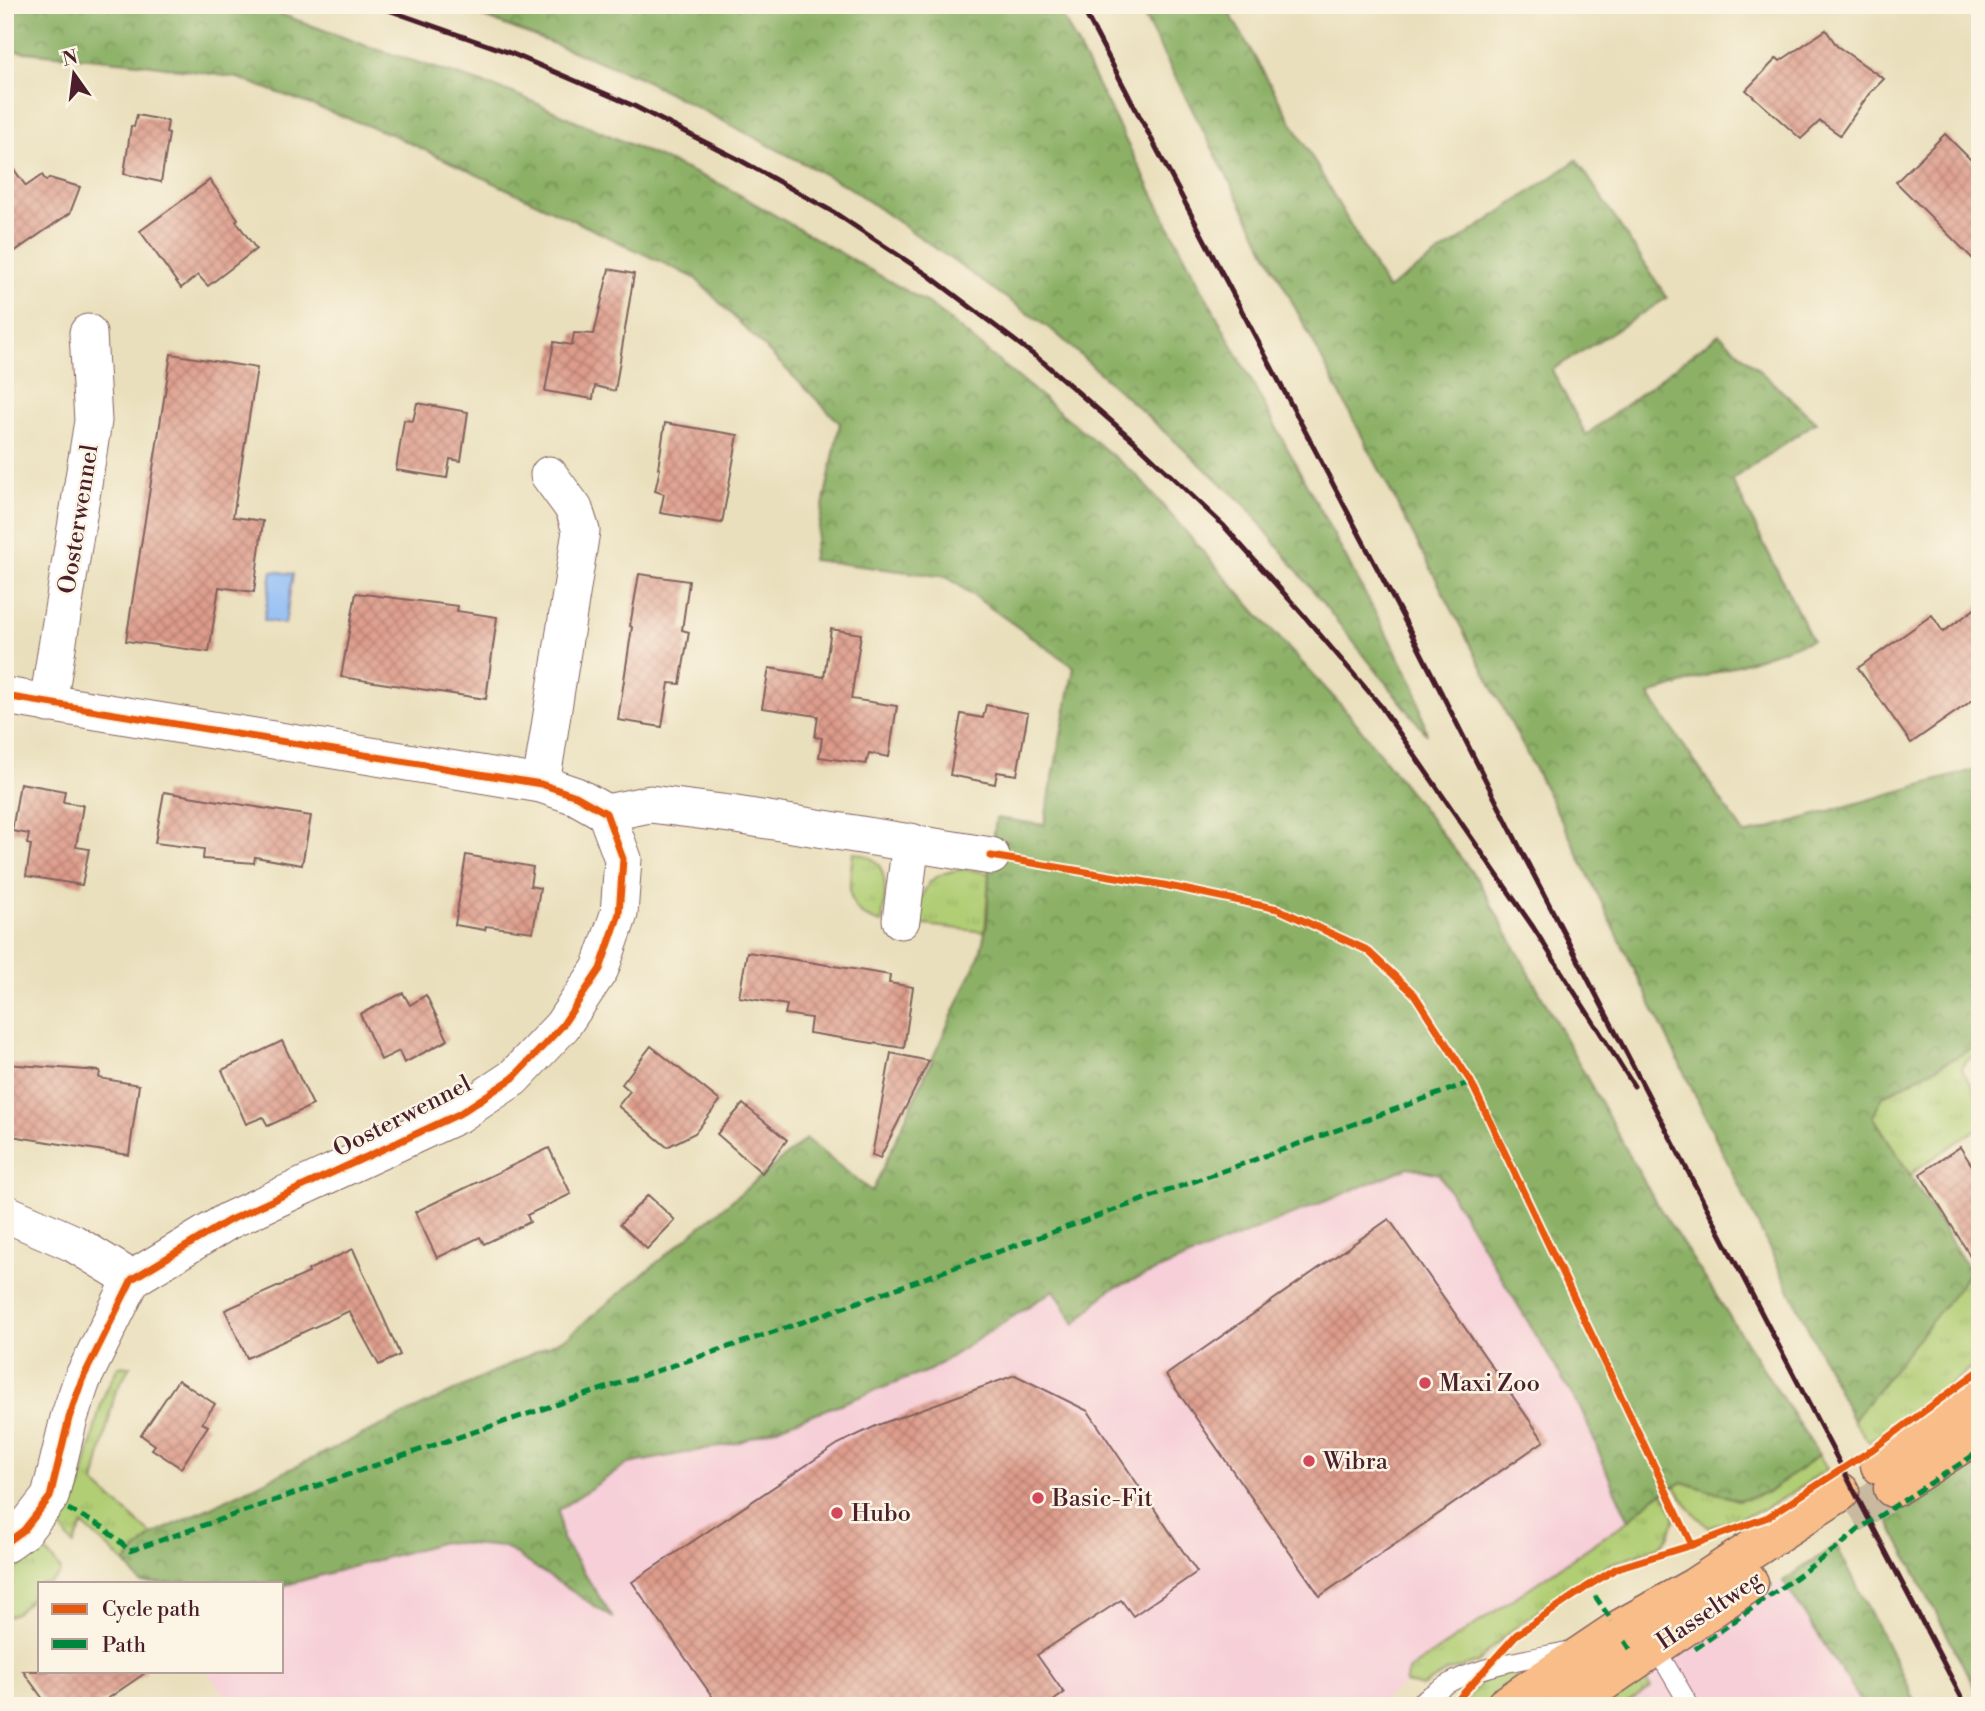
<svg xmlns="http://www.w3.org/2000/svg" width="1985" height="1711" font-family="'Libre Bodoni',serif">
<defs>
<pattern id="grass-tufts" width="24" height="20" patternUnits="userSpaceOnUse" patternTransform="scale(1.75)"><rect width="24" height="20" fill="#b1ce75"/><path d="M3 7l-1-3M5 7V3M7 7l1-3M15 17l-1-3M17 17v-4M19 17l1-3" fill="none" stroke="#9ab065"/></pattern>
<pattern id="forest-crowns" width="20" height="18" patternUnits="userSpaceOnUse" patternTransform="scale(1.75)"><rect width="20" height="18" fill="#8cb166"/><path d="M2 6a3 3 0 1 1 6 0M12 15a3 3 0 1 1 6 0" fill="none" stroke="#748f54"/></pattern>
<pattern id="building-cross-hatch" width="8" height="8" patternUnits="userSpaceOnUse" patternTransform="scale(1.75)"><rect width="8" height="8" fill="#de9c8b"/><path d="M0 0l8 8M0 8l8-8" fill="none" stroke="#b67f72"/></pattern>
</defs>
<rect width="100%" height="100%" fill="#fcf5e5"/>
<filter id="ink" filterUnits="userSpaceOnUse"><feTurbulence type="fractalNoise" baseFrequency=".0143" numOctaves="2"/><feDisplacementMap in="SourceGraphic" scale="14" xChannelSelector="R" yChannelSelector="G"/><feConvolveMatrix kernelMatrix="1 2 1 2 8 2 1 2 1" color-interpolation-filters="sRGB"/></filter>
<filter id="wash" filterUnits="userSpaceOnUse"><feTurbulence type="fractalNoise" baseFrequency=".00686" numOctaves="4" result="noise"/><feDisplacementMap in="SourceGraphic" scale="28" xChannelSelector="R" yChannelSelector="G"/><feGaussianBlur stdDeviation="1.57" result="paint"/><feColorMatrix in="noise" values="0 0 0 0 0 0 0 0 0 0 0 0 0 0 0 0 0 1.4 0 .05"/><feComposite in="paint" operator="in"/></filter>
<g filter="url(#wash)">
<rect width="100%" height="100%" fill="#e9dfbc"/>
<g fill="#f6cfd8">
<polygon points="1409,1167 1439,1174 1583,1413 1614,1489 1629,1520 1375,1706 232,1706 207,1671 282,1671 282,1586 443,1542 504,1547 612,1617 562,1539 558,1510 628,1464 737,1443 930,1370 1054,1290 1076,1324 1109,1290"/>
<polygon points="1783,1581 1864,1706 1596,1706"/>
</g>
<g fill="url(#grass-tufts)" stroke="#7e7650" stroke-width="2">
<path d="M853 853C894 856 885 894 882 923 842 914 849 885 853 853Z"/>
<path d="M965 869 989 873 985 932 916 924C923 887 925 874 965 869Z"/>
<polygon points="1980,1044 1980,1053 1966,1061 1962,1069 1980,1101 1980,1127 1915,1170 1911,1176 1873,1116 1883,1096"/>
<polygon points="1969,1270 1976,1276 1980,1273 1980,1361 1945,1389 1869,1442 1853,1421"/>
<polygon points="130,1366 115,1393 94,1483 152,1535 125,1563 83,1525 73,1545 61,1528 79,1494 99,1411 105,1393 118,1367"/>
<polygon points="1980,1445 1980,1462 1910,1505 1904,1493"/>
<path d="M1819 1455 1827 1469 1787 1496 1755 1513 1710 1527C1693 1516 1685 1503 1675 1486L1683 1482 1738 1500 1769 1492Z"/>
<polygon points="1664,1492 1675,1518 1668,1538 1658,1547 1610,1564 1581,1581 1509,1632 1477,1662 1448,1671 1422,1687 1405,1683 1409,1670 1629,1520 1654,1497"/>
<polygon points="44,1549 61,1570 59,1575 49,1583 40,1583 40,1591 16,1613 5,1618 5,1577"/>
<polygon points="1540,1662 1491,1706 1460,1706 1485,1679 1514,1668"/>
<polygon points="1644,1677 1651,1688 1623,1706 1590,1706"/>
</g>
<g fill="url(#forest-crowns)" stroke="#6b6848" stroke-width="2">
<polygon points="5,5 256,5 370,47 513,93 724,186 931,305 1137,476 1260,617 1349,714 1478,880 1653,1198 1819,1455 1769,1492 1738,1500 1683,1482 1654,1497 1629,1520 1614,1489 1583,1413 1439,1174 1409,1167 1109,1290 1075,1324 1054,1290 930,1370 737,1443 628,1464 558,1510 562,1539 613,1618 504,1547 443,1542 282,1586 282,1583 141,1583 125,1563 152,1535 567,1337 806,1139 872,1192 980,954 987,924 989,873 996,818 1044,825 1074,667 947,577 812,560 840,423 695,278 393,135 238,78 139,63 5,50"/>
<polygon points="453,5 1057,5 1184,255 1415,687 1427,735 1246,506 1056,333 847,186 637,76"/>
<polygon points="1138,5 1225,5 1387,289 1577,160 1667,298 1552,370 1586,435 1719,334 1816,422 1732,480 1812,640 1649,695 1745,835 1980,768 1980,1044 1883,1096 1873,1116 1969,1270 1961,1284 1853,1421 1566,829"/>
<polygon points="1980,1462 1980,1698 1887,1518 1905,1505 1910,1505"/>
<polygon points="1836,1545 1918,1706 1864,1706 1783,1581"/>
</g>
<polygon fill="#8abaf6" stroke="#6a6c90" stroke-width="2" points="272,571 293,574 285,624 264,620"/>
<g id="blocks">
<g fill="url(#building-cross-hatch)">
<polygon points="1826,30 1837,46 1884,79 1869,94 1840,135 1820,121 1801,139 1746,90 1777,58 1780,61"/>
<polygon points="137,115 168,121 166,133 169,134 161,182 124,174 131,126 134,127"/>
<polygon points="1945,134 1980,169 1980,266 1896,182"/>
<polygon points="5,157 26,186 42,175 46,181 49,178 80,187 70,213 5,258"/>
<polygon points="210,180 238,219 236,221 256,249 208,286 198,275 181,288 140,231"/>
<polygon points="609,269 634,274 615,391 595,386 593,399 545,391 554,342 572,345 574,333 594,334"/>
<polygon points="171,354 257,368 233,517 263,521 254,592 219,587 209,652 126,641"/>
<polygon points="417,403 468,412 461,461 450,459 447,478 396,470 404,420 413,421"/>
<polygon points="665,423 738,435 722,523 660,513 664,494 655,491 660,469 658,468"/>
<polygon points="639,574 689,581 682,630 689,632 680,684 669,683 662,727 618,720 632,627 630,626"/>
<polygon points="356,593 458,606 457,611 497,617 486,699 341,677"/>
<polygon points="1980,605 1980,695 1911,743 1858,668 1932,615 1943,632"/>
<polygon points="831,629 861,634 851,699 897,706 889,757 869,753 866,764 819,757 822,738 815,737 818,716 762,708 769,668 824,677"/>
<polygon points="986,705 1028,713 1017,775 997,772 995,784 950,775 961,714 983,718"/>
<polygon points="20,783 65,791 63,802 83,805 76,847 89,849 82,885 26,876 31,845 27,844 29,834 12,831"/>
<polygon points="164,792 311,816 302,865 255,857 254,863 203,859 204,849 155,843"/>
<polygon points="466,855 533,867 530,886 540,888 533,932 486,926 485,930 455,925"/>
<polygon points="747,952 890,975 889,983 913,987 904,1048 809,1033 811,1018 785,1014 787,1005 739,997"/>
<polygon points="403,993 410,1005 426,995 448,1040 404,1063 399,1051 381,1060 360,1014"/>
<polygon points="282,1041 313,1105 268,1126 263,1117 246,1124 222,1070"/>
<polygon points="651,1046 720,1101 695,1133 667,1147 618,1106 630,1091 622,1084"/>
<polygon points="891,1053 929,1061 880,1158 872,1155"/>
<polygon points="5,1064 100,1071 99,1078 139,1085 129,1155 5,1135"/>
<polygon points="743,1104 787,1140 762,1173 717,1134"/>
<polygon points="1960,1147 1980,1178 1980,1272 1920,1174"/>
<polygon points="549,1148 571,1194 527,1215 530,1222 484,1244 480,1237 437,1258 415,1212"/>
<polygon points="648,1195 675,1220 647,1249 620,1224"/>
<polygon points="1389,1219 1544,1441 1320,1596 1166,1375"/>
<polygon points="353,1249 400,1355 379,1365 349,1311 247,1358 225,1310 309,1273 308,1270"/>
<polygon points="1015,1375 1088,1411 1197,1572 1133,1616 1121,1600 1037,1655 1064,1693 1046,1706 719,1706 632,1582 838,1444 878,1425"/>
<polygon points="178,1380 215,1404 202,1423 208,1426 181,1468 152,1449 155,1445 141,1435"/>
<polygon points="23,1671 148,1671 97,1706 48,1706"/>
</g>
</g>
</g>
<g filter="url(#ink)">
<use href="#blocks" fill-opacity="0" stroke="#82625e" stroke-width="2"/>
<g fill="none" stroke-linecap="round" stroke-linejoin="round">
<polyline stroke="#c9b99f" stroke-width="38" stroke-dasharray="38 19" stroke-linecap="butt" points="1851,1516 1893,1488"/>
<defs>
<g id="lane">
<polyline points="1653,1648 1667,1667 1690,1706"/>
<path d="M1414 1706C1426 1698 1438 1689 1451 1682 1487 1664 1528 1659 1567 1651"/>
</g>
<g id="street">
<polyline points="5,696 541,784 576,796 606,813 623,859 619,914 600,969 562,1026 513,1078 459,1114 228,1221 132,1279 82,1380 69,1418 50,1497 24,1530 5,1544"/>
<polyline points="48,704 93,421 88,333"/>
<polyline points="541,784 581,531 574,509 549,475"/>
<polyline points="606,813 650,804 730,814 991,856"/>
<polyline points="901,920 911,842"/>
<polyline points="5,1213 73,1243 132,1279"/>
</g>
<g id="primary">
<polyline points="1880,1465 1980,1399"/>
<polyline points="1893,1488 1980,1432"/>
<polyline points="1505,1706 1618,1630 1695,1587 1840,1492"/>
<polyline points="1568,1706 1749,1583"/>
</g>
</defs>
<use href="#lane" stroke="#82625e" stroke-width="20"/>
<use href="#street" stroke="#82625e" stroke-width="39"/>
<use href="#primary" stroke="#82625e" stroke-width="41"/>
<use href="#lane" stroke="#fff" stroke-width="18"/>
<use href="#street" stroke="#fff" stroke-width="37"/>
<use href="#primary" stroke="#f8bd89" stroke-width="38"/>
<g stroke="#4a1f2b" stroke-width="5">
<polyline points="374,5 513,54 634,106 738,159 835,213 928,275 1043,362 1134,441 1223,525 1305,617 1380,705 1533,927 1634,1086"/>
<polyline points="1081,5 1406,623 1526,860 1966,1706"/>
</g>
<g stroke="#00873e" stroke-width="5" stroke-dasharray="10 5" stroke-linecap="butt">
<polyline points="68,1509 103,1527 130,1551 399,1457 794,1325 1471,1082"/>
<polyline points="1595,1596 1612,1621"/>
<polyline points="1625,1641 1632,1652"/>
<polyline points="1695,1649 1841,1545 1859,1529 1980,1451"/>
</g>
<defs>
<g id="cycleway">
<polyline points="5,696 541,784 576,796 606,813 623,859 619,914 600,969 562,1026 513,1078 459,1114 228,1221 132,1279 82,1380 69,1418 50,1497 24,1530 5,1544"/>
<polyline points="991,856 1164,885 1278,909 1367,950 1414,994 1471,1082 1692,1545"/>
<polyline points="1452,1706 1516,1635 1588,1586 1617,1568 1692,1545 1768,1517 1873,1449 1980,1370"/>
</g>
</defs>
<use href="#cycleway" stroke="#fcf5e5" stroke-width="11"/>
<use href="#cycleway" stroke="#e8590c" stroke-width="7"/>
</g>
</g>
<g fill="#d1495b" stroke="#fcf5e5" stroke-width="2.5">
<circle cx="1425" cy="1383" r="7"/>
<circle cx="1309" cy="1461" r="7"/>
<circle cx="1038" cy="1498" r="7"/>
<circle cx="837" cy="1513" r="7"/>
</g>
<g text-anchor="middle" stroke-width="5" stroke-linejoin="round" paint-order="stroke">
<g font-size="24" fill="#4a1f2b" stroke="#fcf5e5">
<text transform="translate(78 519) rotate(-81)" y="8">Oosterwennel</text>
<text transform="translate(402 1116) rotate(-27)" y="8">Oosterwennel</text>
<text transform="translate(1709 1610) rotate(-34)" y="8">Hasseltweg</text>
</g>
<g font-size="24" fill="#4a1f2b" stroke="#fcf5e5" text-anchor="start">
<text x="1439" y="1391">Maxi Zoo</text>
<text x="1323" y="1469">Wibra</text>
<text x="1052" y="1506">Basic-Fit</text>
<text x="851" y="1521">Hubo</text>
</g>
</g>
<rect width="1985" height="1711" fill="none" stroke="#fcf5e5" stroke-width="28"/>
<rect x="38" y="1582" width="245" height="91" fill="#fcf5e5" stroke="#b59f9b" stroke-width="2"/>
<rect x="52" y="1604" width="35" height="10" fill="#e8590c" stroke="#b59f9b" stroke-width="2"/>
<text x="102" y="1616" font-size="21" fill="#4a1f2b">Cycle path</text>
<rect x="52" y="1639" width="35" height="10" fill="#00873e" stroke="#b59f9b" stroke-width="2"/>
<text x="102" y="1652" font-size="21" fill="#4a1f2b">Path</text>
<g transform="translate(74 74) rotate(346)" stroke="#fcf5e5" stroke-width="5" paint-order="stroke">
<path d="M0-5L12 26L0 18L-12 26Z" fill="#4a1f2b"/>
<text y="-10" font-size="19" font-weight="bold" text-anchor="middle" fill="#4a1f2b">N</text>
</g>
</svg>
